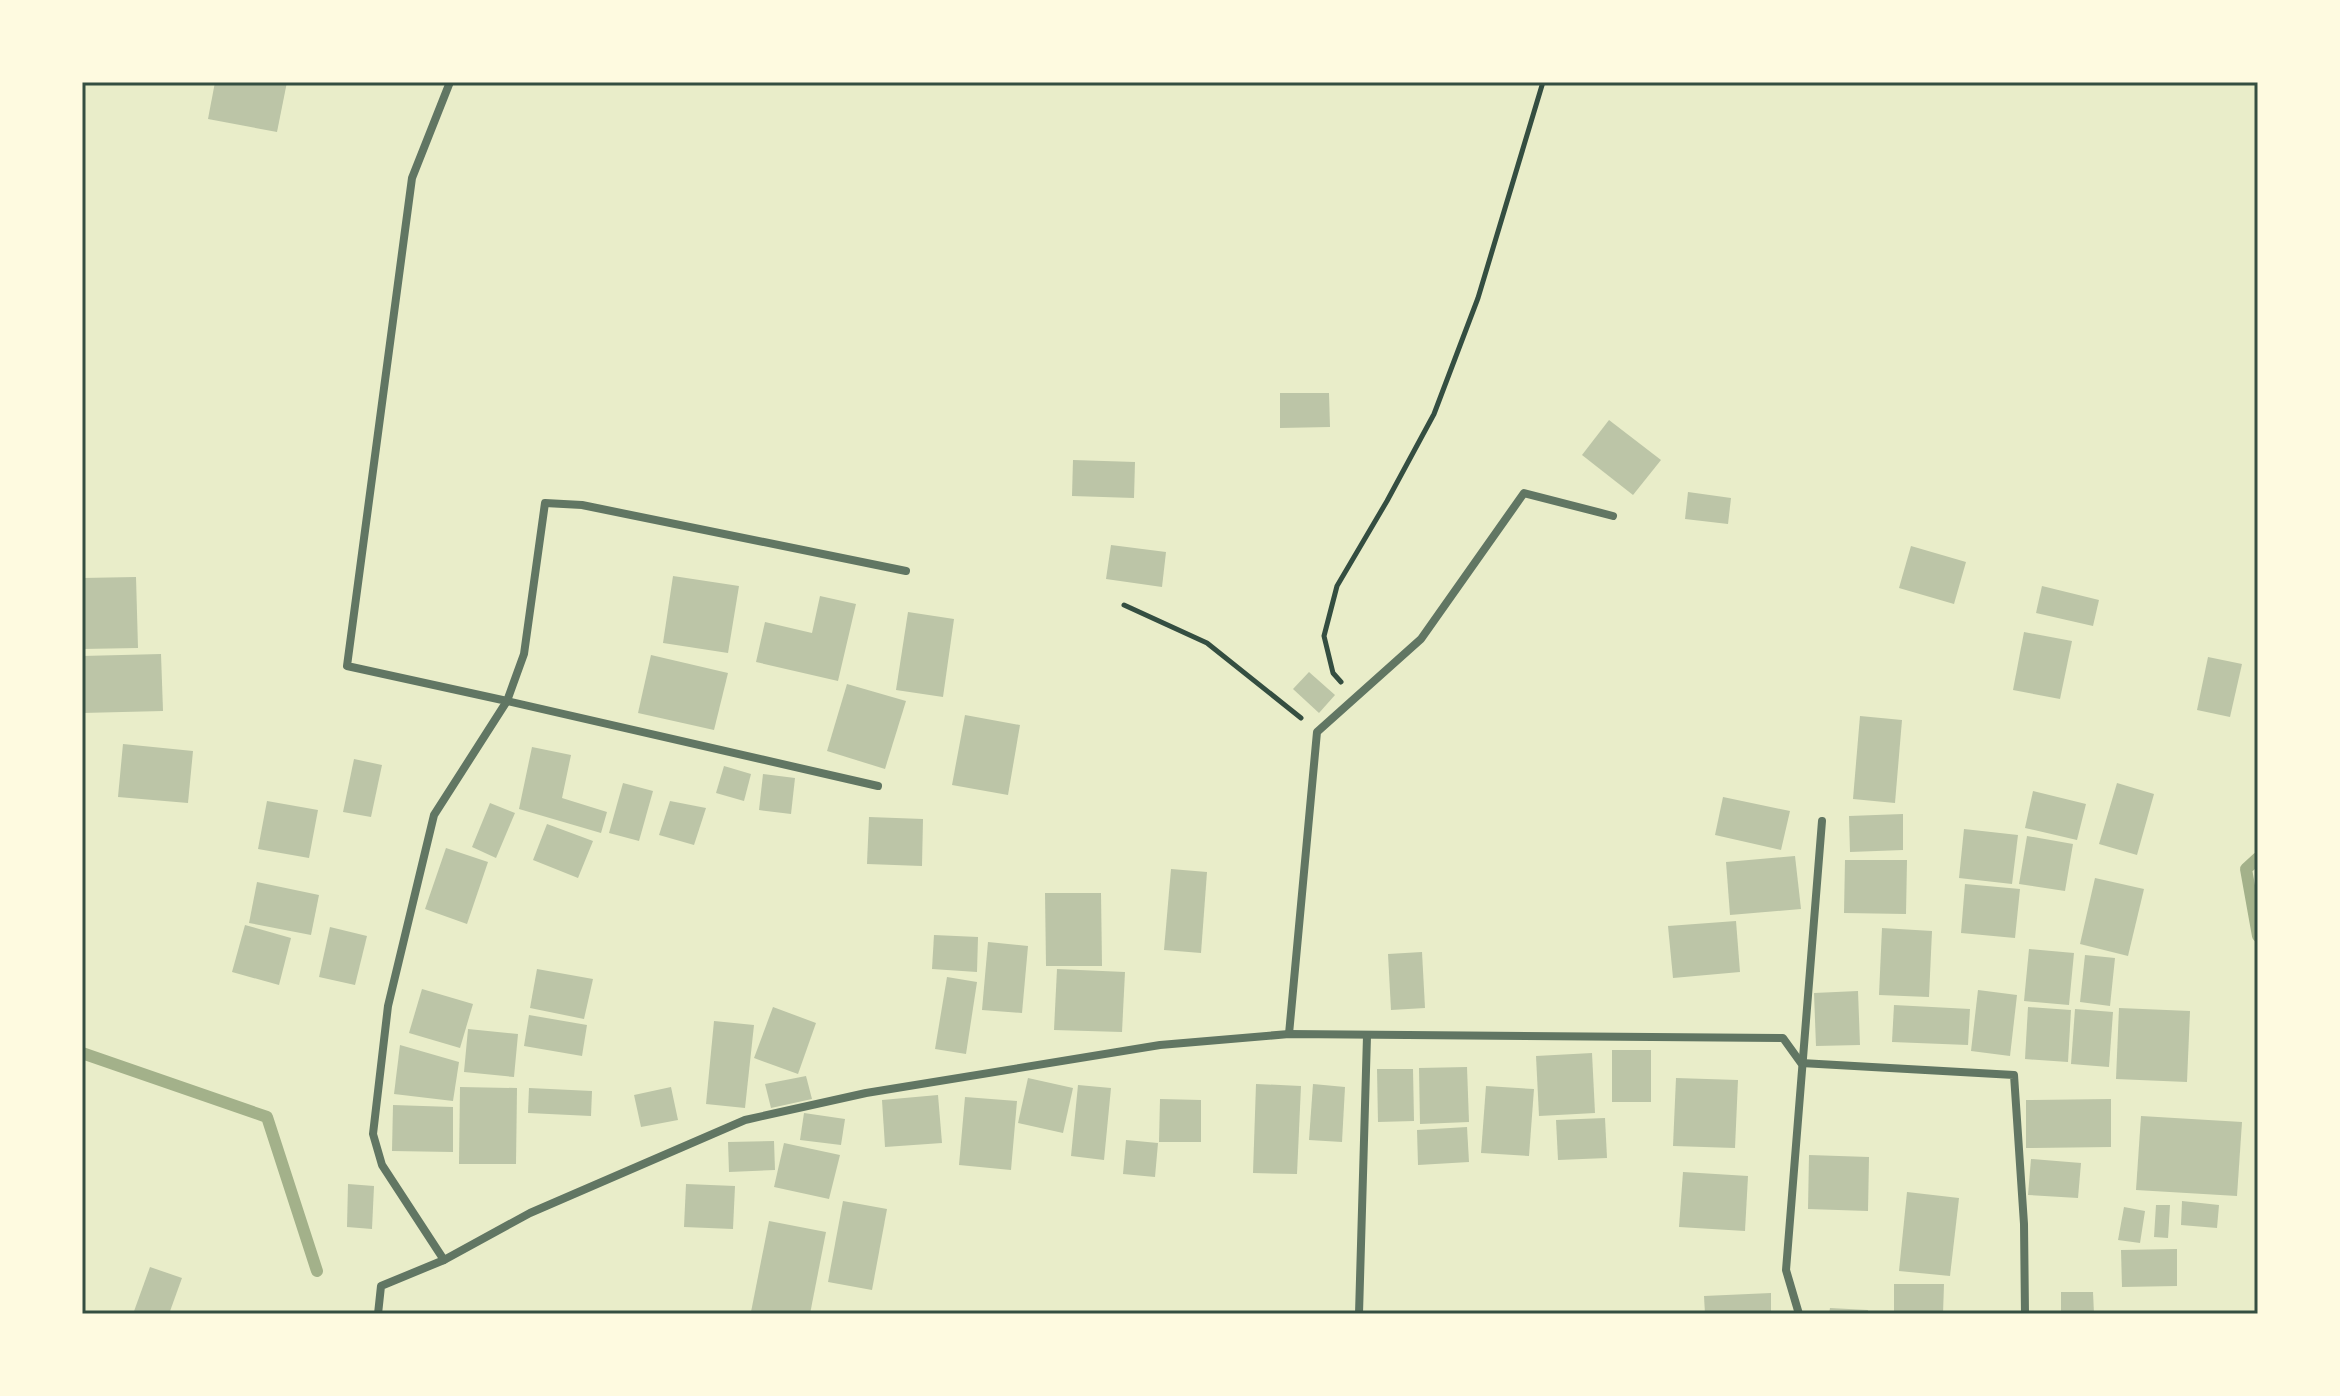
<svg xmlns="http://www.w3.org/2000/svg" width="2340" height="1396" font-family="Karla,sans-serif">
<rect width="100%" height="100%" fill="#e9edc9"/>
<g fill="none" stroke-linecap="round" stroke-linejoin="round">
<g stroke="#a3b18a" stroke-width="12">
<polyline points="2258,858 2246,869 2258,936"/>
<polyline points="82,1053 267,1117 317,1271"/>
</g>
</g>
<g fill="#bcc5a7">
<polygon points="215,82 287,82 277,132 208,119"/>
<polygon points="1280,393 1329,393 1330,427 1280,428"/>
<polygon points="1609,420 1661,460 1633,495 1582,455"/>
<polygon points="1073,460 1135,462 1134,498 1072,496"/>
<polygon points="1688,492 1731,498 1728,524 1685,519"/>
<polygon points="1111,545 1166,552 1162,587 1106,579"/>
<polygon points="1911,546 1966,562 1954,604 1899,588"/>
<polygon points="673,576 739,586 728,653 663,643"/>
<polygon points="136,577 138,648 82,649 82,578"/>
<polygon points="2042,586 2099,600 2093,626 2036,613"/>
<polygon points="820,596 856,604 838,681 756,662 765,622 812,633"/>
<polygon points="908,612 954,619 943,697 896,690"/>
<polygon points="2024,632 2072,641 2060,699 2013,690"/>
<polygon points="161,654 163,711 82,713 82,656"/>
<polygon points="651,655 728,673 714,730 638,713"/>
<polygon points="2208,657 2242,664 2230,717 2197,710"/>
<polygon points="1309,672 1335,695 1319,713 1293,689"/>
<polygon points="847,684 906,701 885,769 827,751"/>
<polygon points="965,715 1020,725 1008,795 952,785"/>
<polygon points="1860,716 1902,720 1895,803 1853,799"/>
<polygon points="123,744 193,751 188,803 118,797"/>
<polygon points="532,747 571,755 562,798 607,812 601,833 519,809"/>
<polygon points="354,759 382,765 371,817 343,812"/>
<polygon points="724,766 751,774 744,801 716,793"/>
<polygon points="763,774 795,778 791,814 759,810"/>
<polygon points="623,783 653,791 639,841 609,833"/>
<polygon points="2117,783 2154,794 2137,855 2099,844"/>
<polygon points="2033,791 2086,804 2077,840 2025,828"/>
<polygon points="1723,797 1790,811 1781,850 1715,835"/>
<polygon points="267,801 318,810 309,858 258,849"/>
<polygon points="670,801 706,808 694,845 659,835"/>
<polygon points="490,803 515,813 496,858 472,847"/>
<polygon points="1903,814 1903,850 1850,852 1849,816"/>
<polygon points="869,817 923,819 922,866 867,864"/>
<polygon points="547,824 593,841 578,878 533,860"/>
<polygon points="1964,829 2018,835 2012,884 1959,878"/>
<polygon points="2027,836 2073,844 2065,891 2019,884"/>
<polygon points="446,848 488,862 467,924 425,909"/>
<polygon points="1795,856 1801,909 1730,915 1726,862"/>
<polygon points="1845,860 1907,860 1906,914 1844,913"/>
<polygon points="1171,869 1207,872 1201,953 1164,950"/>
<polygon points="2095,878 2144,889 2128,956 2080,944"/>
<polygon points="257,882 319,895 311,935 249,923"/>
<polygon points="1965,884 2020,889 2015,938 1961,933"/>
<polygon points="1045,893 1101,893 1102,966 1046,966"/>
<polygon points="1736,921 1740,972 1673,978 1668,926"/>
<polygon points="245,925 291,938 279,985 232,972"/>
<polygon points="330,927 367,936 355,985 319,977"/>
<polygon points="1882,928 1932,931 1929,997 1879,995"/>
<polygon points="934,935 978,937 977,972 932,969"/>
<polygon points="988,942 1028,946 1022,1013 982,1010"/>
<polygon points="2029,949 2074,953 2069,1005 2024,1001"/>
<polygon points="1422,952 1425,1008 1391,1010 1388,954"/>
<polygon points="2085,955 2115,958 2110,1006 2080,1002"/>
<polygon points="537,969 593,979 584,1019 530,1008"/>
<polygon points="1057,969 1125,972 1122,1032 1054,1030"/>
<polygon points="947,977 977,982 966,1054 935,1049"/>
<polygon points="422,989 473,1004 460,1048 409,1033"/>
<polygon points="1978,990 2017,995 2010,1056 1971,1051"/>
<polygon points="1858,991 1860,1045 1816,1046 1814,993"/>
<polygon points="1894,1005 1970,1009 1968,1045 1892,1042"/>
<polygon points="773,1007 816,1023 798,1074 754,1058"/>
<polygon points="2028,1007 2071,1010 2068,1062 2025,1059"/>
<polygon points="2119,1008 2190,1011 2187,1082 2116,1079"/>
<polygon points="2075,1009 2113,1012 2109,1067 2071,1064"/>
<polygon points="529,1015 587,1025 582,1056 524,1046"/>
<polygon points="714,1021 754,1025 745,1108 706,1104"/>
<polygon points="468,1029 518,1034 514,1077 464,1072"/>
<polygon points="400,1045 459,1062 453,1101 394,1094"/>
<rect x="1612" y="1050" width="39" height="52"/>
<polygon points="1592,1053 1595,1113 1539,1116 1536,1056"/>
<polygon points="1467,1067 1469,1122 1420,1124 1419,1068"/>
<polygon points="1377,1069 1413,1069 1414,1121 1378,1122"/>
<polygon points="806,1076 812,1099 771,1108 765,1084"/>
<polygon points="1028,1078 1073,1088 1063,1133 1018,1123"/>
<polygon points="1676,1078 1738,1080 1735,1148 1673,1146"/>
<polygon points="1256,1084 1301,1086 1297,1174 1253,1173"/>
<polygon points="1313,1084 1345,1087 1342,1142 1309,1140"/>
<polygon points="1078,1085 1111,1088 1104,1160 1071,1156"/>
<polygon points="1486,1086 1534,1089 1529,1156 1481,1153"/>
<polygon points="460,1087 517,1088 516,1164 459,1164"/>
<polygon points="671,1087 678,1120 641,1127 634,1095"/>
<polygon points="529,1088 592,1091 591,1116 528,1113"/>
<polygon points="938,1095 942,1143 885,1147 882,1100"/>
<polygon points="965,1097 1017,1101 1011,1170 959,1165"/>
<polygon points="1160,1099 1201,1100 1201,1142 1159,1142"/>
<polygon points="2111,1099 2111,1147 2026,1148 2026,1100"/>
<polygon points="393,1105 453,1107 453,1152 392,1151"/>
<polygon points="804,1113 845,1119 841,1145 800,1140"/>
<polygon points="2141,1116 2242,1122 2237,1196 2136,1190"/>
<polygon points="1605,1118 1607,1158 1558,1160 1556,1120"/>
<polygon points="1467,1127 1469,1162 1418,1165 1417,1130"/>
<polygon points="1126,1140 1158,1143 1155,1177 1123,1174"/>
<polygon points="774,1141 775,1170 729,1172 728,1142"/>
<polygon points="784,1143 840,1155 829,1199 774,1187"/>
<polygon points="1809,1155 1869,1157 1868,1211 1808,1209"/>
<polygon points="2031,1159 2081,1163 2078,1198 2028,1195"/>
<polygon points="1683,1172 1748,1176 1745,1231 1679,1227"/>
<polygon points="348,1184 374,1186 372,1229 347,1227"/>
<polygon points="686,1184 735,1186 733,1229 684,1227"/>
<polygon points="1907,1192 1959,1198 1950,1276 1899,1271"/>
<polygon points="843,1201 887,1209 872,1290 828,1282"/>
<polygon points="2182,1201 2219,1205 2217,1228 2181,1225"/>
<polygon points="2156,1205 2170,1205 2168,1238 2154,1237"/>
<polygon points="2124,1207 2145,1211 2140,1243 2118,1240"/>
<polygon points="769,1221 826,1232 810,1314 751,1312"/>
<polygon points="2177,1249 2177,1286 2122,1287 2121,1250"/>
<polygon points="150,1267 182,1278 169,1314 133,1314"/>
<polygon points="1894,1284 1944,1284 1943,1314 1894,1314"/>
<polygon points="2061,1292 2093,1292 2094,1314 2061,1314"/>
<polygon points="1771,1293 1771,1314 1705,1314 1704,1296"/>
<polygon points="1830,1308 1868,1310 1868,1314 1829,1314"/>
</g>
<g fill="none" stroke-linecap="round" stroke-linejoin="round">
<g stroke="#344e41" stroke-width="5">
<polyline points="1124,605 1207,643 1301,718"/>
<polyline points="1341,682 1333,673 1324,636 1337,586 1387,501 1434,414 1478,298 1543,82"/>
</g>
<g stroke="#617663" stroke-width="8">
<polyline points="878,786 507,701 524,654 545,503 582,505 906,571"/>
<polyline points="1289,1034 1317,732 1421,639 1524,493 1613,516"/>
<polyline points="444,1260 382,1165 373,1134 388,1006 434,815 507,701 347,666 412,178 450,82"/>
<polyline points="378,1314 381,1286 444,1260 530,1213 745,1120 866,1093 1160,1045 1289,1034 1783,1038 1801,1063 2014,1075 2024,1224 2025,1314"/>
<polyline points="1359,1314 1367,1036"/>
<polyline points="1799,1314 1786,1270 1822,821"/>
</g>
</g>
<rect width="2340" height="1396" fill="none" stroke="#fefae0" stroke-width="168"/>
<rect x="84" y="84" width="2172" height="1228" fill="none" stroke="#344e41" stroke-width="3"/>
</svg>
